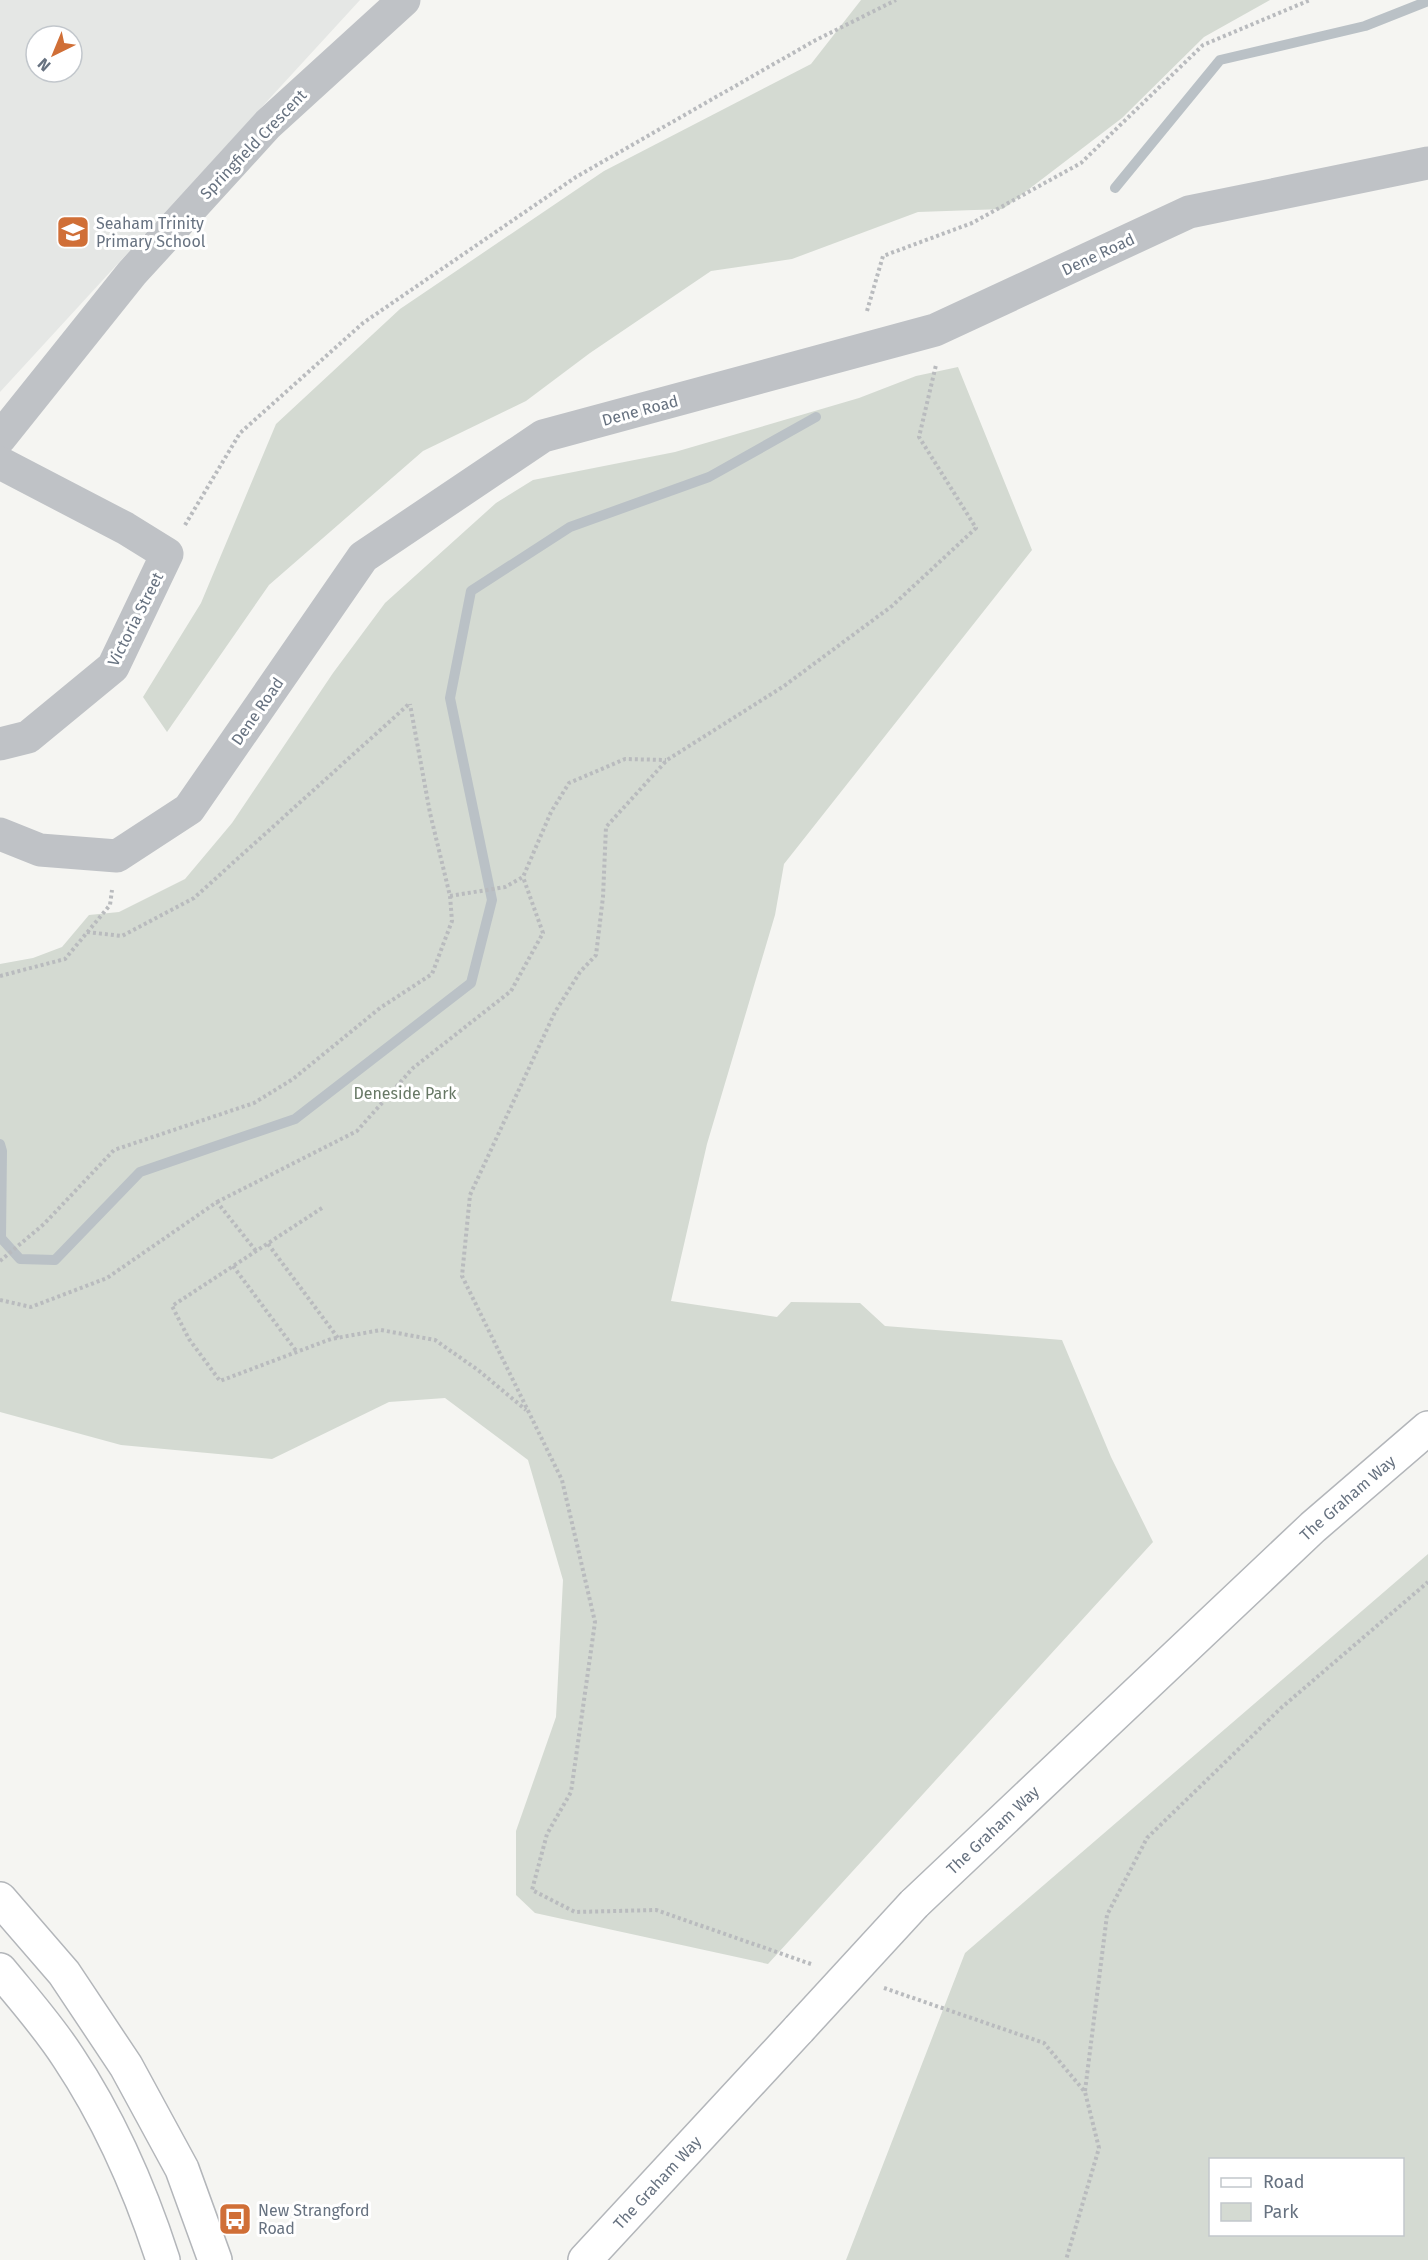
<svg xmlns="http://www.w3.org/2000/svg" width="1428" height="2260" font-family="'Fira Sans',sans-serif">
<rect width="100%" height="100%" fill="#f5f5f2"/>
<path fill="#e5e7e5" fill-rule="evenodd" d="M0 0H360L0 392ZM36 36H72V72H36Z"/>
<g fill="#d4dad2" fill-rule="evenodd">
<polygon points="861,0 1270,0 1204,37 1122,118 1003,209 918,212 792,259 711,271 590,353 526,401 423,451 269,585 167,732 143,697 201,603 276,424 400,309 604,171 811,64"/>
<polygon points="958,367 1032,550 784,864 775,915 707,1144 671,1301 777,1317 791,1302 860,1303 885,1326 1062,1340 1111,1457 1153,1542 768,1964 535,1913 516,1895 516,1831 556,1717 563,1580 528,1460 445,1398 389,1402 272,1459 121,1445 0,1412 0,964 33,958 62,947 89,915 119,912 185,879 232,823 333,673 385,603 496,503 533,480 675,452 859,398 916,376"/>
<path d="M1428 1554V2260H846L965 1953ZM1210 2160H1402V2234H1210Z"/>
</g>
<g fill="none" stroke-linecap="round" stroke-linejoin="round">
<g stroke="#bac1c6" stroke-width="10">
<polyline points="1115,188 1220,60 1365,26 1428,1"/>
<polyline points="0,1144 2,1151 1,1238 20,1259 55,1260 140,1172 295,1119 471,983 492,900 450,698 471,591 570,527 709,477 816,417"/>
</g>
<defs>
<g id="major">
<polyline points="0,1899 64,1973 126,2066 182,2169 215,2260"/>
<path id="s1" d="M914 1904 1313 1527 1428 1428"/>
<path d="M0 1970C23 1998 48 2026 68 2057 110 2120 140 2189 163 2260"/>
<path id="s2" d="M585 2260 799 2029"/>
</g>
</defs>
<use href="#major" stroke="#b3b6ba" stroke-width="36"/>
<g stroke="#b9bbbe" stroke-width="4" stroke-dasharray="3 3" stroke-linecap="butt">
<polyline points="867,311 883,256 972,223 1081,163 1203,45 1310,0"/>
<polyline points="185,525 240,433 363,323 576,177 814,41 896,0"/>
<polyline points="450,896 505,887 523,877 551,812 569,783 625,759 666,760"/>
<polyline points="87,932 122,936 194,898 409,704"/>
<polyline points="0,976 65,959 110,905 112,890"/>
<polyline points="217,1202 357,1131 413,1068 511,991 543,933 523,877"/>
<polyline points="322,1208 172,1306 189,1339 220,1381 331,1339 381,1330 435,1340 478,1370 526,1410"/>
<polyline points="268,1244 338,1338"/>
<polyline points="0,1261 44,1224 114,1150 254,1103 293,1079 380,1008 432,974 452,921 450,896 430,813 410,704"/>
<polyline points="233,1266 297,1352"/>
<polyline points="0,1300 31,1307 107,1278 217,1202 256,1251"/>
<polyline points="811,1964 656,1910 575,1912 532,1890 547,1834 571,1792 595,1622 562,1480 462,1276 470,1195 555,1012 580,972 596,955 603,897 606,827 667,760 784,686 892,606 976,528 919,437 936,365"/>
<polyline points="884,1988 1044,2043 1085,2092 1099,2148 1066,2260"/>
<polyline points="1085,2091 1107,1915 1147,1838 1281,1708 1428,1582"/>
</g>
<g stroke="#bfc2c6" stroke-width="33">
<polyline points="0,438 132,273 268,124 404,0"/>
<polyline points="0,463 125,528 167,554 113,667 28,737 0,744"/>
<polyline points="0,834 40,850 117,856 189,809 363,557 543,436 935,330 1189,212 1428,163"/>
</g>
<use href="#major" stroke="#fff" stroke-width="33"/>
<defs>
<polyline id="major-bridge" points="799,2029 914,1904"/>
</defs>
<use href="#major-bridge" stroke="#b3b6ba" stroke-width="36" stroke-linecap="butt"/>
<use href="#major-bridge" stroke="#fff" stroke-width="33"/>
</g>
<defs>
<symbol id="school-square" viewBox="-11 -11 22 22"><rect x="-9" y="-9" width="18" height="18" rx="4" fill="#d06f37" stroke="#fff"/><path d="M0-5L7-2L0 1L-7-2ZM-4 1L0 2.5L4 1V4Q0 6-4 4Z" fill="#fff"/></symbol>
<symbol id="bus-square" viewBox="-11 -11 22 22"><rect x="-9" y="-9" width="18" height="18" rx="4" fill="#d06f37" stroke="#fff"/><path d="M-5-6H5V4H4V6H2V4H-2V6H-4V4H-5ZM-3.5-4V0h7V-4ZM-3.5 1.2v1.5H-2V1.2ZM2 1.2v1.5H3.5V1.2Z" fill="#fff"/></symbol>
</defs>
<g fill-rule="evenodd">
<use href="#school-square" x="54" y="213" width="38" height="38"/>
<use href="#bus-square" x="216" y="2200" width="38" height="38"/>
</g>
<g text-anchor="middle" stroke-width="6" stroke-linejoin="round" paint-order="stroke">
<g font-size="16" fill="#677280" stroke="#fff">
<text transform="translate(253 144) rotate(-46)" y="6">Springfield Crescent</text>
<text transform="translate(1098 254) rotate(-25)" y="6">Dene Road</text>
<text transform="translate(640 410) rotate(-15)" y="6">Dene Road</text>
<text transform="translate(135 619) rotate(-63)" y="6">Victoria Street</text>
<text transform="translate(257 711) rotate(-55)" y="6">Dene Road</text>
<text dy="6" stroke="none"><textPath href="#s1" startOffset="594">The Graham Way</textPath></text>
<text dy="6" stroke="none"><textPath href="#s1" startOffset="108">The Graham Way</textPath></text>
<text dy="6" stroke="none"><textPath href="#s2" startOffset="106">The Graham Way</textPath></text>
</g>
<g font-size="16" fill="#677280" stroke="#fff" text-anchor="start">
<text x="96" y="229">Seaham Trinity<tspan x="96" dy="18">Primary School</tspan></text>
<text x="258" y="2216">New Strangford<tspan x="258" dy="18">Road</tspan></text>
</g>
<g font-size="16" fill="#677865" stroke="#fff">
<text x="405" y="1099">Deneside Park</text>
</g>
</g>
<rect x="1209" y="2158" width="195" height="78" fill="#ffffff" stroke="#c2c7cc" stroke-width="1.5"/>
<rect x="1221" y="2178" width="30" height="9" fill="#ffffff" stroke="#c2c7cc" stroke-width="1.5"/>
<text x="1263" y="2188" font-size="18" fill="#677280">Road</text>
<rect x="1221" y="2203" width="30" height="18" fill="#d4dad2" stroke="#c2c7cc" stroke-width="1.5"/>
<text x="1263" y="2218" font-size="18" fill="#677280">Park</text>
<g transform="translate(54 54) rotate(223)"><circle r="28" fill="#ffffff" stroke="#c2c7cc" stroke-width="1.5"/>
<path d="M0-4.5L10 22L0 15L-10 22Z" fill="#d06f37"/>
<text y="-9" font-size="16" font-weight="bold" text-anchor="middle" fill="#677280">N</text>
</g>
</svg>
